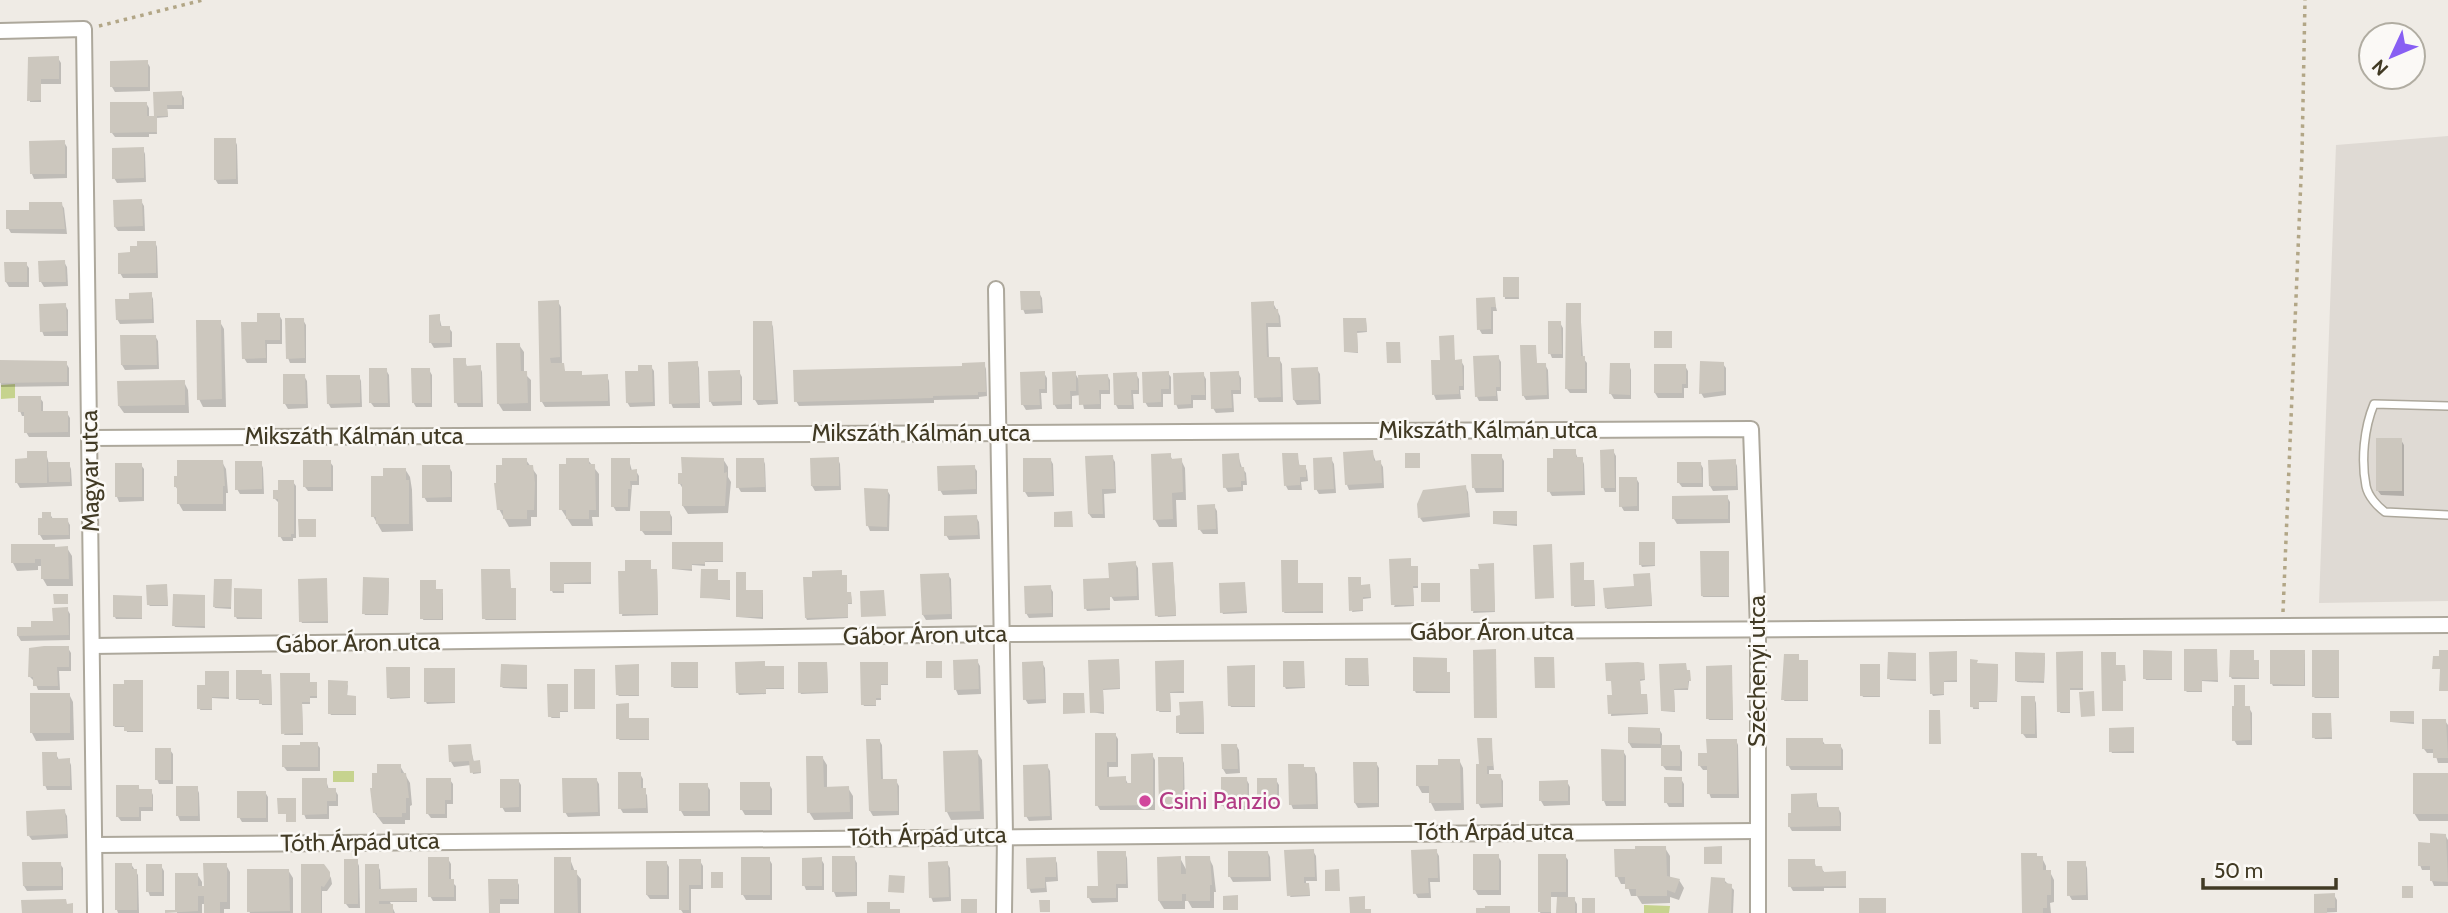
<svg xmlns="http://www.w3.org/2000/svg" width="2448" height="913" font-family="Cabin,sans-serif">
<rect width="100%" height="100%" fill="#efebe5"/>
<polygon fill="#dfdad4" points="2448,136 2448,601 2319,603 2336,145"/>
<g fill="#c6d38e">
<polygon points="15,384 15,398 1,399 1,385"/>
<rect x="333" y="771" width="21" height="11"/>
<polygon points="1644,905 1670,906 1669,913 1644,913"/>
</g>
<g fill="#0003">
<polygon points="58,58 61,63 61,84 41,84 41,102 30,102 29,81"/>
<polygon points="147,62 150,67 150,91 115,92 112,87"/>
<polygon points="155,93 181,93 184,98 184,109 167,109 168,117 156,118 157,134 149,134 149,137 115,137 112,133 146,103 149,108 149,118 155,118"/>
<polygon points="235,140 237,145 238,184 218,184 215,179"/>
<polygon points="64,142 67,147 67,178 34,179 32,174"/>
<polygon points="143,149 145,154 146,182 117,183 114,178"/>
<polygon points="141,201 144,206 145,231 118,231 115,227"/>
<polygon points="61,204 64,208 67,234 11,233 8,228 31,211"/>
<polygon points="155,242 157,247 158,278 123,278 120,273 132,254"/>
<polygon points="64,262 67,267 68,286 44,287 41,282"/>
<polygon points="26,264 29,268 29,287 9,287 6,282"/>
<polygon points="1504,279 1518,279 1519,299 1505,299"/>
<polygon points="1039,293 1042,298 1043,313 1025,314 1023,309"/>
<polygon points="151,294 153,299 154,323 120,324 117,319"/>
<polygon points="1494,299 1497,311 1493,311 1493,334 1482,334 1479,329"/>
<polygon points="558,302 561,307 562,365 566,373 581,373 583,377 607,376 609,381 610,406 545,407 542,402"/>
<polygon points="1253,303 1273,303 1280,316 1281,327 1268,327 1269,359 1279,359 1282,364 1283,402 1259,402 1256,397"/>
<polygon points="1580,304 1583,358 1587,363 1587,393 1570,393 1567,389"/>
<polygon points="65,305 68,310 68,336 44,336 42,331"/>
<polygon points="279,315 282,320 282,344 267,344 267,363 247,363 244,358 259,323"/>
<polygon points="439,316 442,328 449,328 452,332 452,347 434,348 431,343"/>
<polygon points="303,320 306,325 306,363 290,363 288,358"/>
<polygon points="1345,320 1366,321 1367,332 1357,333 1358,353 1346,352"/>
<polygon points="220,322 224,329 226,407 203,407 199,399"/>
<polygon points="771,322 773,327 778,404 758,405 755,400"/>
<polygon points="1560,323 1563,328 1563,358 1552,358 1550,353"/>
<polygon points="155,336 158,341 159,369 125,370 122,365"/>
<polygon points="519,345 524,352 524,373 531,380 531,411 503,411 498,403"/>
<polygon points="1535,347 1537,365 1545,365 1548,370 1549,399 1526,400 1523,395"/>
<polygon points="1498,357 1501,362 1501,391 1497,391 1498,401 1479,401 1477,397"/>
<polygon points="465,360 467,367 480,367 482,372 483,407 458,407 456,402"/>
<polygon points="1455,361 1461,361 1464,366 1464,390 1460,390 1461,399 1436,400 1434,395"/>
<polygon points="0,362 66,363 69,368 69,386 1,387"/>
<polygon points="697,363 699,368 700,408 673,408 671,403"/>
<polygon points="984,364 986,369 987,396 979,397 979,399 934,400 934,403 799,406 796,401"/>
<polygon points="1723,364 1726,368 1726,395 1704,398 1701,393"/>
<polygon points="1629,365 1631,370 1631,399 1614,399 1611,394"/>
<polygon points="1685,366 1688,371 1688,388 1684,388 1684,398 1658,398 1655,393"/>
<polygon points="651,367 654,371 655,406 630,407 627,402 640,373"/>
<polygon points="1317,369 1320,374 1321,404 1297,405 1294,400"/>
<polygon points="386,370 389,375 390,407 374,407 371,403"/>
<polygon points="429,370 432,375 432,407 416,407 413,402"/>
<polygon points="739,372 742,377 742,405 713,406 710,401"/>
<polygon points="1044,373 1047,378 1047,393 1041,393 1042,409 1026,410 1023,405"/>
<polygon points="1075,373 1080,382 1107,375 1110,380 1110,394 1101,394 1101,409 1084,409 1081,395 1072,396 1072,409 1057,409 1054,404"/>
<polygon points="1168,373 1171,377 1171,394 1163,394 1163,407 1148,407 1145,402"/>
<polygon points="1238,373 1241,378 1241,394 1233,394 1234,412 1216,413 1213,408"/>
<polygon points="1136,374 1139,379 1139,394 1133,394 1134,409 1118,409 1116,405"/>
<polygon points="1203,374 1206,379 1206,400 1193,400 1193,408 1178,409 1176,404"/>
<polygon points="304,376 307,381 308,408 288,409 285,404"/>
<polygon points="359,376 361,381 362,407 331,408 328,403"/>
<polygon points="184,382 188,390 189,413 124,413 119,406"/>
<polygon points="40,398 43,402 43,413 67,413 70,418 70,437 29,437 26,432 25,416 22,416 20,411"/>
<polygon points="2401,440 2404,445 2404,496 2381,495 2378,491"/>
<polygon points="1575,451 1578,459 1582,459 1584,464 1585,495 1552,496 1549,491 1555,459"/>
<polygon points="1613,451 1616,456 1616,492 1605,492 1603,487"/>
<polygon points="1372,452 1376,462 1380,462 1383,467 1384,488 1349,490 1347,485"/>
<polygon points="46,453 49,464 69,464 71,469 72,486 20,488 17,483"/>
<polygon points="1170,455 1173,461 1181,460 1185,468 1186,500 1176,500 1177,527 1159,527 1155,520"/>
<polygon points="1238,455 1242,468 1246,473 1247,485 1243,485 1243,491 1228,492 1225,487"/>
<polygon points="1297,455 1300,467 1305,466 1307,471 1308,481 1301,482 1302,490 1288,490 1286,486"/>
<polygon points="1501,456 1504,461 1504,492 1476,493 1474,488"/>
<polygon points="1112,457 1115,462 1116,493 1104,494 1105,518 1092,518 1089,514"/>
<polygon points="723,459 728,467 728,477 731,482 728,513 688,514 683,506 683,489 680,484"/>
<polygon points="763,459 765,464 766,492 741,492 738,487"/>
<polygon points="838,459 840,464 841,490 815,491 812,486"/>
<polygon points="1050,459 1053,464 1054,496 1028,497 1025,492"/>
<polygon points="1331,459 1334,464 1336,493 1319,494 1316,489"/>
<polygon points="526,460 537,475 537,517 531,517 531,526 509,527 499,509"/>
<polygon points="588,460 599,474 599,517 592,517 593,526 572,526 561,509"/>
<polygon points="629,460 632,471 636,471 639,476 639,485 632,485 630,511 616,511 613,506"/>
<polygon points="1735,461 1737,466 1738,490 1713,491 1710,486"/>
<polygon points="222,462 226,469 228,493 226,493 226,511 183,511 179,504 179,492 176,487"/>
<polygon points="330,462 333,466 333,491 308,491 305,487"/>
<polygon points="261,463 263,468 264,494 240,494 237,489"/>
<polygon points="1700,463 1703,468 1703,487 1682,487 1679,483"/>
<polygon points="141,465 144,469 144,501 119,502 117,497"/>
<polygon points="449,467 452,472 452,502 427,502 424,497"/>
<polygon points="974,467 977,471 977,494 943,495 940,490"/>
<polygon points="405,469 410,477 412,490 413,531 382,532 373,516 384,478"/>
<polygon points="1636,478 1639,483 1639,511 1624,511 1621,506"/>
<polygon points="293,482 296,486 296,538 293,538 293,541 283,541 280,536 280,504 275,499 280,491"/>
<polygon points="1465,487 1468,492 1470,517 1423,522 1420,518"/>
<polygon points="887,490 890,495 889,531 870,531 868,526"/>
<polygon points="1674,497 1727,497 1730,502 1730,523 1677,524 1674,519"/>
<polygon points="1214,506 1217,511 1218,534 1203,534 1200,530"/>
<polygon points="669,512 672,517 672,535 645,535 642,531"/>
<polygon points="50,514 53,519 67,520 70,525 70,539 43,540 40,535"/>
<polygon points="1517,514 1517,526 1495,524"/>
<polygon points="976,517 979,522 980,539 949,540 946,535"/>
<polygon points="1654,543 1655,566 1642,567 1641,565"/>
<polygon points="722,544 723,562 705,562 705,566 692,565 692,571 673,569"/>
<polygon points="54,546 56,548 67,548 72,556 73,586 47,586 43,579 43,566 38,566 38,570 17,571 13,563"/>
<polygon points="1728,552 1729,597 1703,597 1702,595"/>
<polygon points="1410,560 1411,568 1418,569 1418,588 1413,588 1414,606 1394,607"/>
<polygon points="650,562 651,570 657,572 658,615 622,616 627,572"/>
<polygon points="1135,563 1138,568 1139,600 1114,601 1109,593 1110,610 1087,611 1086,609 1111,580"/>
<polygon points="591,565 591,584 564,584 564,593 553,593 552,591"/>
<polygon points="1173,565 1176,616 1158,617 1157,615"/>
<polygon points="1493,565 1495,612 1473,613 1480,570"/>
<polygon points="1584,566 1584,582 1594,583 1595,606 1574,607"/>
<polygon points="509,571 511,590 516,592 516,620 485,620"/>
<polygon points="717,571 718,582 730,584 730,600 702,597"/>
<polygon points="745,574 746,591 763,593 763,619 738,617"/>
<polygon points="948,575 951,579 952,619 926,620 923,615"/>
<polygon points="842,577 847,579 847,594 851,595 852,604 848,604 848,618 807,620 806,618"/>
<polygon points="1650,577 1652,606 1607,609 1606,607"/>
<polygon points="1360,578 1361,586 1370,588 1371,598 1363,599 1363,611 1352,612"/>
<polygon points="326,580 328,623 302,623 301,621"/>
<polygon points="231,581 231,609 215,608 214,606"/>
<polygon points="389,581 388,615 365,615 364,613"/>
<polygon points="435,582 436,591 443,593 443,620 423,620"/>
<polygon points="1244,584 1247,613 1223,614 1222,612"/>
<polygon points="1298,585 1323,587 1323,613 1284,613"/>
<polygon points="166,586 168,606 150,606 149,605"/>
<polygon points="1050,587 1053,592 1053,617 1029,618 1026,613"/>
<polygon points="261,590 262,619 237,619 236,617"/>
<polygon points="204,596 205,628 175,627 174,625"/>
<polygon points="141,597 142,619 116,619 115,617"/>
<polygon points="67,609 70,614 70,640 21,641 18,636 55,622"/>
<polygon points="68,648 71,653 71,671 59,671 60,690 38,690 35,682 30,677"/>
<polygon points="2216,651 2218,682 2202,681 2202,692 2187,692 2186,691"/>
<polygon points="2171,652 2172,680 2146,680 2145,678"/>
<polygon points="2253,652 2254,662 2259,664 2259,679 2232,679 2231,677"/>
<polygon points="2305,653 2305,686 2273,686 2272,684"/>
<polygon points="1915,654 1916,681 1890,680 1889,678"/>
<polygon points="2339,654 2339,698 2315,698 2314,697"/>
<polygon points="1957,655 1957,682 1944,682 1944,695 1933,696 1932,694"/>
<polygon points="2083,655 2083,690 2070,690 2070,713 2060,713"/>
<polygon points="2045,656 2044,683 2017,682 2016,680"/>
<polygon points="1367,660 1369,686 1348,686 1347,684"/>
<polygon points="977,661 980,666 981,694 958,695 956,690"/>
<polygon points="1090,661 1119,662 1120,689 1103,690 1104,714 1091,712"/>
<polygon points="1977,661 1977,665 1998,667 1997,702 1979,702 1979,709 1973,709"/>
<polygon points="1799,662 1808,664 1808,701 1784,701"/>
<polygon points="1042,663 1045,668 1046,703 1028,704 1025,699"/>
<polygon points="1184,663 1184,693 1170,693 1171,712 1159,712"/>
<polygon points="1303,663 1305,688 1286,689 1285,687"/>
<polygon points="827,665 828,693 801,694 800,692"/>
<polygon points="888,665 888,685 881,685 881,700 876,700 876,706 864,706 863,704"/>
<polygon points="1643,665 1645,680 1640,681 1641,696 1647,698 1648,714 1611,716 1613,682 1608,680"/>
<polygon points="638,666 639,696 619,696 618,695"/>
<polygon points="698,666 698,688 674,688 673,687"/>
<polygon points="1661,666 1690,673 1688,690 1674,690 1675,712 1662,711"/>
<polygon points="1879,666 1880,697 1863,697 1862,695"/>
<polygon points="1731,667 1733,720 1709,720 1708,718"/>
<polygon points="527,668 527,689 503,688 502,687"/>
<polygon points="765,668 784,669 784,689 766,689 766,694 739,695 738,693"/>
<polygon points="1255,669 1255,707 1231,707 1230,705"/>
<polygon points="410,670 410,698 390,699 389,697"/>
<polygon points="261,672 262,676 271,678 272,705 262,705 261,700 239,700 238,699"/>
<polygon points="455,672 455,703 427,704 426,702"/>
<polygon points="1447,673 1450,675 1450,693 1416,693 1415,691"/>
<polygon points="229,674 229,699 212,698 212,710 200,710 206,687"/>
<polygon points="310,677 310,684 317,686 317,698 310,698 310,704 302,704 303,735 284,735"/>
<polygon points="143,683 143,732 127,732 126,727 115,727 114,725"/>
<polygon points="348,684 347,697 356,699 356,715 331,715 330,713"/>
<polygon points="567,686 568,712 560,712 560,718 551,718"/>
<polygon points="2244,686 2245,708 2249,708 2252,713 2252,745 2237,745 2234,740"/>
<polygon points="69,694 73,702 74,740 36,741 32,733"/>
<polygon points="2034,698 2036,703 2037,738 2026,738 2023,734"/>
<polygon points="1203,705 1204,734 1179,734 1182,717"/>
<polygon points="2330,715 2332,739 2315,739 2314,737"/>
<polygon points="2414,715 2414,724 2391,722"/>
<polygon points="629,720 649,721 649,740 619,740"/>
<polygon points="2445,721 2448,725 2448,763 2438,763 2435,753 2427,753 2424,749"/>
<polygon points="1659,729 1662,734 1662,747 1679,747 1682,752 1682,771 1666,770 1663,766 1663,748 1632,748 1629,743"/>
<polygon points="2134,731 2134,753 2112,753 2111,751"/>
<polygon points="1115,734 1118,739 1118,767 1109,767 1109,778 1125,778 1128,784 1133,784 1152,755 1155,760 1155,810 1100,810 1097,805 1097,735"/>
<polygon points="1491,739 1494,770 1489,770 1489,776 1500,776 1503,781 1503,807 1481,808 1478,803 1481,765"/>
<polygon points="879,740 882,745 883,781 896,781 899,786 899,815 873,816 870,811"/>
<polygon points="1736,740 1738,745 1739,798 1711,798 1709,793 1708,770 1703,770 1700,766 1708,754"/>
<polygon points="1822,740 1826,746 1840,745 1843,750 1843,770 1791,770 1788,765"/>
<polygon points="317,744 320,748 320,771 287,771 284,767 302,746"/>
<polygon points="1236,745 1239,750 1240,773 1226,774 1223,769"/>
<polygon points="470,746 474,762 480,764 481,773 473,774 471,765 454,767 451,762"/>
<polygon points="170,750 173,754 173,784 159,784 157,779"/>
<polygon points="1623,751 1626,756 1626,806 1606,806 1604,801"/>
<polygon points="977,752 982,760 984,819 951,820 947,812"/>
<polygon points="56,754 59,760 69,760 71,765 72,790 47,790 45,785"/>
<polygon points="822,757 827,765 827,789 848,788 853,796 853,819 814,820 809,812"/>
<polygon points="1182,759 1184,763 1185,811 1163,811 1161,806"/>
<polygon points="1459,760 1463,768 1464,810 1435,811 1431,803 1431,793 1422,793 1418,786 1440,767"/>
<polygon points="1376,763 1379,768 1379,807 1358,808 1355,803"/>
<polygon points="400,766 410,783 412,805 410,806 410,820 405,820 405,824 383,824 374,812"/>
<polygon points="1047,766 1050,771 1052,820 1029,821 1026,816"/>
<polygon points="1314,769 1317,774 1318,809 1293,809 1291,804"/>
<polygon points="640,774 643,779 643,790 647,795 648,813 623,813 620,808"/>
<polygon points="2448,775 2448,821 2419,821 2414,813"/>
<polygon points="596,779 599,784 600,816 568,817 565,812"/>
<polygon points="1246,779 1249,784 1249,810 1225,810 1223,805"/>
<polygon points="1681,779 1684,784 1684,807 1669,807 1666,802"/>
<polygon points="326,780 329,790 335,790 338,795 338,806 329,806 329,819 306,819 304,814"/>
<polygon points="450,780 453,784 453,804 447,804 447,818 431,818 428,814"/>
<polygon points="518,780 521,785 521,812 505,812 502,807"/>
<polygon points="1276,780 1279,785 1279,809 1262,809 1259,804"/>
<polygon points="1567,782 1570,787 1570,805 1544,806 1541,801"/>
<polygon points="742,784 769,784 772,789 772,815 745,815 742,810"/>
<polygon points="707,785 710,790 710,816 684,816 681,811"/>
<polygon points="138,787 140,790 151,791 153,795 153,811 141,811 141,821 121,821 118,817"/>
<polygon points="197,788 199,793 200,821 180,821 178,816"/>
<polygon points="265,792 268,797 268,822 242,822 239,817"/>
<polygon points="1816,795 1819,808 1838,808 1841,813 1841,831 1792,831 1789,826 1793,814"/>
<polygon points="64,811 67,816 68,838 32,840 29,836"/>
<polygon points="2445,835 2448,840 2448,886 2434,886 2432,881 2432,870 2422,870 2420,865 2431,844"/>
<polygon points="1665,848 1670,856 1670,878 1679,880 1684,888 1679,900 1670,897 1670,903 1642,904 1637,896 1631,896 1627,884 1621,884 1617,876"/>
<polygon points="1313,851 1316,856 1317,881 1306,881 1306,885 1309,887 1310,896 1290,897"/>
<polygon points="1436,851 1439,856 1440,882 1430,882 1431,898 1418,898 1415,893"/>
<polygon points="1125,853 1127,858 1128,888 1118,888 1118,902 1092,903 1089,898 1100,888"/>
<polygon points="1268,853 1270,857 1271,881 1233,882 1230,877"/>
<polygon points="1498,856 1501,861 1501,895 1478,895 1475,890"/>
<polygon points="1565,856 1568,860 1568,899 1574,899 1577,904 1577,913 1558,913 1558,897 1551,897 1551,913 1540,913"/>
<polygon points="854,858 857,863 857,896 836,897 834,892"/>
<polygon points="1180,858 1187,871 1209,858 1213,866 1216,892 1214,892 1214,908 1192,908 1188,901 1185,901 1185,909 1164,909 1159,901"/>
<polygon points="2037,858 2042,858 2046,866 2046,872 2050,872 2054,880 2054,902 2050,903 2051,913 2023,913"/>
<polygon points="448,859 451,864 451,881 456,886 456,901 433,901 430,896"/>
<polygon points="570,859 575,872 581,879 581,913 556,913"/>
<polygon points="769,859 772,864 772,900 746,900 743,895"/>
<polygon points="821,859 824,864 824,890 806,890 804,885"/>
<polygon points="1055,859 1057,863 1058,881 1046,882 1047,892 1031,893 1029,888"/>
<polygon points="1814,860 1816,867 1821,868 1825,873 1846,875 1846,888 1824,888 1824,891 1793,891 1790,886"/>
<polygon points="357,861 359,866 360,908 349,908 346,904"/>
<polygon points="681,861 700,861 703,866 703,889 691,889 691,913 683,913 681,910"/>
<polygon points="666,862 669,867 669,899 650,899 647,895"/>
<polygon points="947,863 950,868 951,901 933,902 931,897"/>
<polygon points="2085,863 2087,868 2088,900 2072,900 2069,895"/>
<polygon points="60,864 63,868 63,890 27,891 24,886"/>
<polygon points="131,864 138,875 139,913 118,913 117,910"/>
<polygon points="226,865 230,872 230,909 224,909 224,913 205,913 205,904 202,904 202,913 177,913 177,875 197,874 202,882 202,888 205,888"/>
<polygon points="161,866 164,871 164,896 150,896 148,891"/>
<polygon points="324,866 331,878 332,884 327,891 322,891 322,913 303,913"/>
<polygon points="378,866 380,870 381,890 417,892 417,902 390,902 395,913 367,913"/>
<polygon points="288,870 293,878 293,913 250,913 249,911"/>
<polygon points="1724,880 1734,890 1733,913 1710,913"/>
<polygon points="490,881 517,881 519,885 519,904 500,904 500,913 490,913"/>
<polygon points="2334,895 2337,900 2337,912 2316,913"/>
</g>
<g fill="#ccc7be">
<polygon points="59,56 59,79 41,79 41,100 27,101 28,57"/>
<polygon points="148,60 148,87 110,87 110,61"/>
<polygon points="182,91 182,105 167,105 168,116 157,116 157,132 110,133 110,102 147,102 147,116 154,116 153,92"/>
<polygon points="214,138 236,138 236,179 214,180"/>
<polygon points="65,140 65,174 30,174 29,141"/>
<polygon points="144,147 144,178 112,179 112,148"/>
<polygon points="142,199 143,226 114,227 113,200"/>
<polygon points="29,202 62,202 65,229 6,229 6,210 29,210"/>
<polygon points="137,241 156,241 156,273 118,274 118,253 130,252 130,246 137,246"/>
<polygon points="65,260 66,282 39,282 38,261"/>
<polygon points="4,262 27,262 27,282 5,282"/>
<rect x="1503" y="277" width="16" height="20"/>
<polygon points="1020,291 1040,291 1041,309 1021,310"/>
<polygon points="152,292 152,319 116,320 115,299 129,299 129,293"/>
<polygon points="1495,297 1496,307 1491,307 1491,329 1477,330 1476,298"/>
<polygon points="559,300 560,357 550,358 551,363 564,363 565,371 582,371 582,375 608,374 608,401 540,402 538,301"/>
<polygon points="1274,301 1274,309 1278,309 1279,323 1266,323 1267,357 1280,357 1281,397 1254,398 1251,302"/>
<polygon points="66,303 67,331 40,332 39,304"/>
<polygon points="1566,303 1581,303 1581,356 1585,356 1585,389 1565,389"/>
<polygon points="257,313 280,313 280,340 265,340 266,358 242,359 241,322 257,322"/>
<polygon points="440,314 440,326 450,326 450,343 429,343 429,315"/>
<polygon points="285,318 304,318 305,358 286,359"/>
<polygon points="1343,318 1366,318 1367,331 1357,331 1358,352 1344,352"/>
<polygon points="196,320 221,320 222,399 197,400"/>
<polygon points="753,321 772,321 776,400 753,400"/>
<polygon points="1548,321 1561,321 1562,354 1548,354"/>
<rect x="1654" y="331" width="18" height="17"/>
<polygon points="120,335 156,335 157,365 121,365"/>
<polygon points="1454,335 1455,360 1462,359 1463,386 1459,386 1459,394 1432,395 1431,360 1440,360 1439,336"/>
<polygon points="1386,342 1400,342 1401,363 1387,363"/>
<polygon points="496,343 520,343 521,371 527,371 528,403 497,404"/>
<polygon points="1520,345 1536,345 1537,363 1546,363 1547,395 1522,396"/>
<polygon points="1499,355 1500,387 1496,387 1496,396 1475,397 1473,356"/>
<polygon points="453,358 466,358 466,366 481,365 481,403 454,403"/>
<polygon points="0,360 67,361 67,382 0,383"/>
<polygon points="698,361 699,403 669,404 668,362"/>
<polygon points="1700,361 1724,362 1724,391 1699,394"/>
<polygon points="985,362 986,392 978,392 978,395 933,396 933,398 794,402 793,370 962,366 962,363"/>
<polygon points="1610,363 1630,363 1630,395 1609,394"/>
<polygon points="1654,364 1686,364 1686,384 1682,384 1682,393 1654,393"/>
<polygon points="638,365 652,365 653,402 626,403 625,371 638,371"/>
<polygon points="1318,367 1319,400 1293,400 1291,368"/>
<polygon points="369,368 387,368 388,403 369,403"/>
<polygon points="411,368 430,368 431,403 412,403"/>
<polygon points="740,370 741,401 709,402 708,371"/>
<polygon points="1045,371 1045,389 1039,389 1040,405 1021,405 1020,372"/>
<polygon points="1076,371 1076,391 1070,391 1071,404 1053,405 1052,372"/>
<polygon points="1169,371 1169,389 1161,389 1161,402 1143,403 1142,372"/>
<polygon points="1239,371 1240,390 1231,390 1232,408 1211,409 1210,372"/>
<polygon points="1137,372 1138,390 1131,390 1132,405 1114,405 1113,373"/>
<polygon points="1204,372 1205,395 1191,395 1191,404 1174,405 1173,373"/>
<polygon points="283,374 305,374 306,404 283,404"/>
<polygon points="1108,374 1109,390 1099,390 1100,404 1079,405 1078,375"/>
<polygon points="326,375 360,375 360,403 327,404"/>
<polygon points="185,380 185,405 118,406 117,381"/>
<polygon points="18,396 41,396 41,411 68,411 68,432 24,433 24,412 18,412"/>
<rect x="2376" y="438" width="26" height="53"/>
<polygon points="1553,449 1576,449 1576,457 1583,457 1583,491 1547,492 1547,458 1553,458"/>
<polygon points="1614,449 1615,488 1601,488 1600,450"/>
<polygon points="1373,450 1374,461 1381,460 1382,483 1345,485 1343,452"/>
<polygon points="27,451 47,451 47,483 15,483 15,459 27,458"/>
<polygon points="1171,453 1171,459 1182,458 1183,492 1172,493 1173,519 1153,520 1151,454"/>
<polygon points="1239,453 1240,467 1244,467 1245,481 1241,481 1241,487 1223,488 1222,454"/>
<polygon points="1282,453 1298,453 1299,465 1306,465 1306,477 1300,477 1300,485 1284,486"/>
<rect x="1405" y="453" width="15" height="15"/>
<polygon points="1471,454 1502,454 1502,488 1472,488"/>
<polygon points="1113,455 1115,489 1102,489 1103,514 1088,514 1085,456"/>
<polygon points="681,457 724,458 724,473 727,472 725,506 682,506 682,484 678,484 678,473 682,473"/>
<polygon points="839,457 839,486 811,486 810,458"/>
<polygon points="1332,457 1334,489 1314,490 1313,458"/>
<polygon points="502,458 527,458 527,465 533,465 535,483 534,510 527,510 527,519 503,519 503,510 497,510 494,483 496,483 496,465 502,465"/>
<polygon points="566,458 589,458 589,464 595,464 596,510 589,510 589,519 566,519 566,510 559,510 559,464 566,464"/>
<polygon points="611,458 630,458 630,470 637,469 637,481 630,481 631,489 628,489 628,507 611,507"/>
<polygon points="736,458 764,458 765,487 736,488"/>
<polygon points="1023,458 1051,458 1053,492 1023,492"/>
<polygon points="1736,459 1736,486 1709,486 1708,460"/>
<polygon points="177,460 223,460 225,486 223,486 223,504 177,504 177,487 174,487 174,476 177,476"/>
<rect x="303" y="460" width="28" height="27"/>
<polygon points="235,461 262,461 262,489 235,490"/>
<polygon points="48,462 70,462 70,482 49,482"/>
<polygon points="1677,462 1701,462 1702,483 1677,483"/>
<rect x="115" y="463" width="27" height="34"/>
<polygon points="422,465 450,465 451,497 422,498"/>
<polygon points="975,465 976,489 938,491 937,466"/>
<polygon points="383,468 406,468 406,480 409,480 409,524 376,524 376,517 371,517 371,476 383,476"/>
<polygon points="1619,477 1637,477 1637,506 1619,507"/>
<polygon points="278,480 294,480 294,534 291,534 291,537 278,537 278,499 273,499 273,490 278,490"/>
<polygon points="1466,485 1469,513 1418,518 1417,504 1423,490"/>
<polygon points="864,488 888,489 887,527 866,526"/>
<polygon points="1728,495 1728,519 1672,519 1672,496"/>
<polygon points="1215,504 1216,529 1198,530 1197,505"/>
<polygon points="640,511 670,511 671,531 640,531"/>
<polygon points="1072,511 1073,527 1054,527 1054,512"/>
<rect x="1493" y="511" width="24" height="13"/>
<polygon points="42,512 51,512 51,518 68,518 69,535 38,535 38,518 42,518"/>
<polygon points="977,515 978,535 944,536 944,516"/>
<polygon points="298,519 316,519 316,537 299,537"/>
<polygon points="672,542 723,542 723,561 705,561 705,564 692,564 692,569 672,569"/>
<rect x="1639" y="542" width="16" height="23"/>
<polygon points="11,544 55,544 55,547 68,546 69,579 41,579 41,559 35,559 35,563 11,563"/>
<polygon points="1552,544 1554,598 1535,599 1533,545"/>
<polygon points="1700,551 1729,551 1729,596 1701,596"/>
<polygon points="1411,558 1411,566 1418,566 1418,586 1413,586 1414,605 1391,605 1389,559"/>
<polygon points="625,560 651,560 651,569 657,569 658,614 619,614 618,571 625,571"/>
<polygon points="1281,560 1298,560 1298,583 1323,583 1323,611 1282,612"/>
<polygon points="1136,561 1137,596 1110,597 1110,608 1084,609 1083,579 1109,578 1108,563"/>
<polygon points="550,562 591,562 591,582 564,583 564,591 550,591"/>
<polygon points="1173,562 1176,615 1155,616 1152,563"/>
<polygon points="1584,562 1584,580 1594,580 1595,605 1571,606 1570,563"/>
<polygon points="1494,563 1495,611 1471,611 1470,569 1479,569 1478,564"/>
<polygon points="481,569 510,569 511,588 516,588 516,619 482,619"/>
<polygon points="701,569 718,569 718,580 730,580 730,599 700,598"/>
<polygon points="842,570 842,575 847,575 847,592 851,592 852,603 848,603 848,617 805,618 803,577 812,577 812,571"/>
<polygon points="736,572 746,572 746,590 763,590 762,617 736,617"/>
<polygon points="949,573 951,614 922,615 920,574"/>
<polygon points="1650,573 1652,605 1605,608 1603,588 1634,586 1633,574"/>
<polygon points="363,577 389,578 388,614 362,614"/>
<polygon points="1348,577 1361,577 1361,585 1370,584 1371,597 1363,597 1363,610 1349,611"/>
<polygon points="327,578 328,621 299,622 298,579"/>
<polygon points="214,579 232,579 231,607 213,607"/>
<polygon points="420,580 436,580 436,589 443,589 442,619 420,619"/>
<polygon points="1245,582 1247,611 1220,613 1219,583"/>
<rect x="1421" y="583" width="19" height="19"/>
<polygon points="167,584 168,605 147,605 146,585"/>
<polygon points="1051,585 1052,613 1025,614 1024,586"/>
<polygon points="234,588 262,589 262,618 234,617"/>
<polygon points="884,590 886,616 861,617 860,591"/>
<polygon points="53,594 68,594 68,604 54,604"/>
<polygon points="173,594 205,595 205,626 172,626"/>
<polygon points="113,595 142,596 142,618 113,617"/>
<polygon points="68,607 69,635 17,636 17,627 31,627 31,621 53,621 52,608"/>
<polygon points="44,646 69,646 69,667 57,667 58,686 33,686 33,677 28,677 29,648"/>
<polygon points="1496,649 1497,718 1474,718 1473,650"/>
<polygon points="2184,649 2217,649 2218,680 2202,680 2202,691 2184,691"/>
<polygon points="2143,650 2172,651 2172,679 2143,679"/>
<polygon points="2230,650 2254,650 2254,660 2259,660 2259,678 2229,677"/>
<polygon points="2270,650 2305,650 2304,685 2270,684"/>
<rect x="2312" y="650" width="27" height="47"/>
<polygon points="2439,650 2448,650 2448,691 2439,691 2440,669 2432,669 2433,656 2439,656"/>
<polygon points="1957,651 1957,680 1944,681 1944,694 1930,694 1929,652"/>
<polygon points="2083,651 2083,688 2070,688 2070,712 2057,712 2056,652"/>
<polygon points="1888,652 1916,653 1916,679 1887,679"/>
<polygon points="2015,652 2045,653 2044,681 2015,681"/>
<polygon points="2101,652 2116,652 2116,665 2125,665 2126,681 2123,681 2123,711 2102,711"/>
<polygon points="1784,654 1799,654 1799,660 1808,660 1808,700 1781,700"/>
<polygon points="1413,657 1447,658 1447,672 1450,672 1450,692 1413,691"/>
<polygon points="1534,657 1554,657 1555,688 1535,688"/>
<polygon points="1345,658 1368,658 1369,685 1345,685"/>
<polygon points="978,659 979,689 954,690 953,660"/>
<polygon points="1119,659 1120,688 1103,689 1104,712 1090,713 1088,660"/>
<polygon points="1970,659 1978,660 1977,663 1998,664 1997,701 1979,701 1979,708 1970,707"/>
<polygon points="1184,660 1184,691 1170,692 1171,711 1156,711 1155,661"/>
<polygon points="765,661 765,666 784,666 784,688 766,688 766,693 736,693 735,662"/>
<rect x="926" y="661" width="16" height="17"/>
<polygon points="1043,661 1045,699 1023,700 1022,662"/>
<polygon points="1283,661 1304,661 1305,687 1283,687"/>
<rect x="671" y="662" width="27" height="25"/>
<polygon points="798,662 827,662 828,692 798,693"/>
<polygon points="860,662 888,662 888,684 881,684 881,698 876,698 876,705 861,705"/>
<polygon points="1638,662 1644,663 1645,679 1640,679 1641,694 1647,694 1648,713 1608,714 1607,695 1612,695 1611,681 1606,681 1605,663"/>
<polygon points="1686,663 1687,670 1690,670 1691,681 1688,681 1688,688 1674,689 1675,711 1661,711 1659,664"/>
<polygon points="501,664 527,665 527,687 500,687"/>
<polygon points="639,664 639,695 616,695 615,665"/>
<rect x="1860" y="664" width="20" height="32"/>
<polygon points="1255,665 1255,706 1228,706 1227,666"/>
<polygon points="1732,665 1733,719 1706,719 1706,666"/>
<polygon points="386,667 410,667 410,697 387,698"/>
<rect x="424" y="668" width="31" height="34"/>
<rect x="574" y="669" width="21" height="40"/>
<polygon points="236,670 262,670 262,674 271,674 272,704 259,704 259,699 236,699"/>
<polygon points="205,671 229,671 229,697 212,697 212,709 197,709 197,685 205,685"/>
<polygon points="280,673 310,673 310,682 317,682 317,696 310,696 310,702 302,702 303,733 281,734"/>
<polygon points="124,680 143,680 143,731 124,731 124,726 113,726 113,684 124,684"/>
<polygon points="328,680 348,681 347,695 356,696 356,714 328,714"/>
<polygon points="547,684 568,684 568,711 560,711 560,717 548,717"/>
<polygon points="2234,685 2245,685 2245,706 2250,706 2251,740 2232,741 2232,706 2234,706"/>
<polygon points="2094,691 2095,716 2081,717 2079,692"/>
<rect x="30" y="693" width="40" height="40"/>
<polygon points="1063,693 1084,693 1085,713 1063,714"/>
<rect x="2021" y="696" width="14" height="38"/>
<polygon points="1203,701 1204,732 1176,733 1176,716 1180,715 1179,702"/>
<polygon points="629,703 629,718 649,718 649,739 616,739 616,704"/>
<polygon points="1929,710 1940,710 1941,744 1929,744"/>
<rect x="2390" y="711" width="24" height="11"/>
<polygon points="2312,713 2331,713 2332,737 2312,738"/>
<polygon points="2422,719 2446,719 2448,758 2433,758 2433,749 2422,749"/>
<polygon points="1628,727 1660,728 1660,744 1628,743"/>
<polygon points="2134,727 2134,751 2109,752 2109,728"/>
<polygon points="1095,733 1116,733 1116,762 1107,762 1107,777 1126,776 1126,783 1131,783 1131,754 1153,753 1153,805 1095,806"/>
<polygon points="1477,738 1492,738 1493,766 1487,766 1487,774 1501,774 1502,803 1476,804 1476,764 1479,764"/>
<polygon points="1786,738 1823,738 1823,744 1841,744 1841,766 1786,766"/>
<polygon points="866,739 880,739 881,779 897,779 898,811 869,811"/>
<polygon points="1706,739 1737,739 1737,794 1707,794 1707,766 1698,766 1698,753 1707,753"/>
<polygon points="300,742 318,742 318,767 282,767 282,745 300,745"/>
<polygon points="471,744 473,761 480,760 481,772 470,773 469,761 449,762 448,745"/>
<polygon points="1221,744 1237,744 1238,769 1222,769"/>
<rect x="1661" y="745" width="19" height="21"/>
<rect x="155" y="748" width="16" height="32"/>
<polygon points="1601,749 1624,750 1624,801 1602,801"/>
<polygon points="978,750 980,811 945,812 943,751"/>
<polygon points="42,752 57,752 57,759 70,758 70,786 43,786"/>
<polygon points="806,756 823,756 824,787 849,786 850,812 807,813"/>
<polygon points="1158,757 1183,757 1183,806 1159,806"/>
<polygon points="1438,759 1460,759 1461,803 1429,803 1429,786 1416,786 1416,765 1438,765"/>
<polygon points="1353,762 1377,762 1378,803 1354,803"/>
<polygon points="377,764 401,764 401,773 406,773 409,798 406,798 406,813 402,813 402,817 377,817 377,813 373,813 370,788 372,788 372,773 377,773"/>
<polygon points="1048,764 1050,816 1024,817 1023,765"/>
<polygon points="1288,764 1304,764 1304,767 1315,767 1316,804 1289,805"/>
<polygon points="618,772 641,772 641,788 646,788 646,808 618,809"/>
<rect x="2413" y="773" width="35" height="41"/>
<polygon points="1221,777 1247,777 1248,806 1221,806"/>
<rect x="1664" y="777" width="18" height="26"/>
<polygon points="302,778 327,778 327,788 336,788 336,801 327,801 327,814 302,815"/>
<polygon points="426,778 451,778 451,800 445,800 445,814 426,814"/>
<polygon points="562,778 597,778 598,812 563,813"/>
<rect x="1257" y="778" width="20" height="27"/>
<polygon points="500,779 519,779 519,807 500,808"/>
<polygon points="1568,780 1568,801 1539,801 1539,781"/>
<rect x="740" y="782" width="30" height="28"/>
<rect x="679" y="783" width="29" height="28"/>
<polygon points="116,785 139,785 139,789 152,789 152,807 139,807 139,817 116,817"/>
<rect x="176" y="786" width="22" height="30"/>
<rect x="237" y="791" width="29" height="27"/>
<polygon points="1817,793 1817,807 1839,807 1840,826 1788,827 1788,813 1791,813 1791,794"/>
<polygon points="277,798 296,798 296,822 286,822 286,814 278,814"/>
<polygon points="65,809 67,834 27,836 26,811"/>
<polygon points="2430,833 2446,834 2448,882 2430,881 2430,866 2418,866 2418,842 2430,843"/>
<polygon points="1635,846 1666,846 1667,876 1680,879 1675,893 1667,890 1667,896 1636,896 1636,889 1625,889 1625,877 1615,877 1614,849 1635,849"/>
<polygon points="1722,846 1722,864 1704,864 1704,847"/>
<polygon points="1314,849 1315,877 1304,877 1304,883 1309,883 1310,895 1287,896 1284,850"/>
<polygon points="1437,849 1438,878 1428,878 1429,893 1413,894 1411,850"/>
<polygon points="1097,851 1126,851 1126,884 1116,884 1116,898 1087,898 1087,886 1098,886"/>
<polygon points="1228,851 1268,851 1269,877 1228,877"/>
<polygon points="2021,853 2037,853 2037,856 2043,856 2043,870 2051,870 2051,895 2047,895 2047,908 2043,908 2043,913 2022,913"/>
<rect x="1473" y="854" width="26" height="36"/>
<polygon points="1538,854 1566,854 1566,892 1551,892 1551,912 1538,912"/>
<polygon points="832,856 855,856 856,892 832,892"/>
<polygon points="1181,856 1181,874 1186,874 1185,856 1210,856 1212,885 1210,885 1210,901 1186,901 1186,894 1182,894 1182,901 1158,901 1157,857"/>
<polygon points="428,857 449,857 449,879 454,879 454,897 428,897"/>
<polygon points="554,857 571,857 571,870 577,870 578,913 554,913"/>
<rect x="741" y="857" width="29" height="38"/>
<polygon points="822,857 822,886 802,886 802,858"/>
<polygon points="1056,857 1056,877 1045,877 1045,888 1027,889 1026,858"/>
<rect x="344" y="859" width="14" height="45"/>
<polygon points="679,859 701,859 701,885 689,885 689,910 679,910"/>
<polygon points="1788,859 1815,859 1815,866 1822,866 1823,872 1846,871 1846,886 1788,887"/>
<rect x="646" y="861" width="21" height="34"/>
<polygon points="948,861 949,897 929,898 928,862"/>
<polygon points="2067,861 2086,861 2086,895 2067,896"/>
<polygon points="22,862 61,862 62,886 23,886"/>
<polygon points="115,863 132,863 132,869 137,869 137,910 115,910"/>
<polygon points="203,863 227,863 227,902 220,902 220,913 204,913 204,896 198,896 198,911 165,913 165,910 175,910 175,873 198,873 198,886 204,886"/>
<rect x="146" y="864" width="16" height="28"/>
<polygon points="301,864 324,864 330,872 330,878 324,887 321,886 321,913 301,913"/>
<polygon points="365,864 379,864 379,889 417,888 417,901 379,901 379,904 393,904 393,913 365,913"/>
<polygon points="247,869 289,869 290,911 247,912"/>
<polygon points="1339,869 1340,891 1325,891 1325,870"/>
<rect x="711" y="872" width="12" height="16"/>
<polygon points="889,875 905,876 904,893 888,892"/>
<polygon points="1711,877 1725,878 1725,883 1732,884 1731,913 1708,913"/>
<polygon points="488,879 518,879 518,899 500,899 500,913 489,913"/>
<rect x="2402" y="886" width="11" height="12"/>
<polygon points="2335,893 2335,908 2327,908 2327,913 2314,913 2314,894"/>
<polygon points="1238,895 1238,910 1223,910 1223,896"/>
<polygon points="1365,896 1365,909 1371,909 1371,913 1350,913 1349,897"/>
<polygon points="1557,897 1575,897 1575,913 1556,913"/>
<rect x="1582" y="898" width="13" height="15"/>
<rect x="1859" y="898" width="27" height="15"/>
<polygon points="66,899 67,904 73,903 73,913 22,913 21,900"/>
<rect x="961" y="899" width="16" height="14"/>
<polygon points="1039,900 1050,900 1050,912 1040,912"/>
<polygon points="867,902 890,902 890,909 900,909 900,913 867,913"/>
<polygon points="1485,906 1510,906 1510,913 1476,913 1476,908 1485,908"/>
</g>
<g fill="none" stroke-linecap="round" stroke-linejoin="round">
<defs>
<path id="service" d="M2448 406 2374 404C2364 428 2361 460 2366 486 2368 496 2377 506 2385 512L2448 515"/>
<g id="minor">
<polyline points="0,31 84,29 95,913"/>
<polyline points="996,289 1005,835 1004,913"/>
<polyline points="90,438 1751,429 1758,630 1758,913"/>
<polyline points="92,646 1002,634 2448,625"/>
<polyline points="96,845 1757,831"/>
</g>
</defs>
<use href="#service" stroke="#ada89c" stroke-width="10"/>
<use href="#minor" stroke="#ada89c" stroke-width="18"/>
<g stroke="#b2a686" stroke-width="3.5" stroke-dasharray="3.5 5" stroke-linecap="butt">
<polyline points="99,26 203,0"/>
<polyline points="2283,612 2302,154 2305,0"/>
</g>
<use href="#service" stroke="#fff" stroke-width="7"/>
<use href="#minor" stroke="#fff" stroke-width="14"/>
</g>
<circle fill="#d1479c" stroke="#fbf9f6" stroke-width="2.5" cx="1145" cy="801" r="7"/>
<g text-anchor="middle" stroke-width="5" stroke-linejoin="round" paint-order="stroke">
<g font-size="24" fill="#413a24" stroke="#fbf9f6">
<text x="1488" y="438">Mikszáth Kálmán utca</text>
<text x="921" y="441">Mikszáth Kálmán utca</text>
<text x="354" y="444">Mikszáth Kálmán utca</text>
<text transform="translate(90 471) rotate(-91)" y="8">Magyar utca</text>
<text x="1492" y="640">Gábor Áron utca</text>
<text transform="translate(925 635) rotate(-1)" y="8">Gábor Áron utca</text>
<text transform="translate(358 643) rotate(-1)" y="8">Gábor Áron utca</text>
<text transform="translate(1757 671) rotate(-90)" y="8">Széchenyi utca</text>
<text x="1494" y="840">Tóth Árpád utca</text>
<text transform="translate(927 836) rotate(-1)" y="8">Tóth Árpád utca</text>
<text transform="translate(360 842) rotate(-1)" y="8">Tóth Árpád utca</text>
</g>
<g font-size="24" fill="#b23c85" stroke="#fbf9f6" text-anchor="start">
<text x="1159" y="809">Csini Panzio</text>
</g>
</g>
<g transform="translate(2392 56) rotate(226)"><circle r="33" fill="#fbf9f6" stroke="#b1ada2" stroke-width="2"/>
<path d="M0-5L12 26L0 18L-12 26Z" fill="#885ff3"/>
<text y="-10" font-size="19" font-weight="bold" text-anchor="middle" fill="#413a24">N</text>
</g>
<path d="M2203 878v10h133v-10" fill="none" stroke="#413a24" stroke-width="3.5"/>
<text x="2214" y="878" font-size="21" fill="#413a24" stroke="#fbf9f6" stroke-width="5" paint-order="stroke">50 m</text>
</svg>
